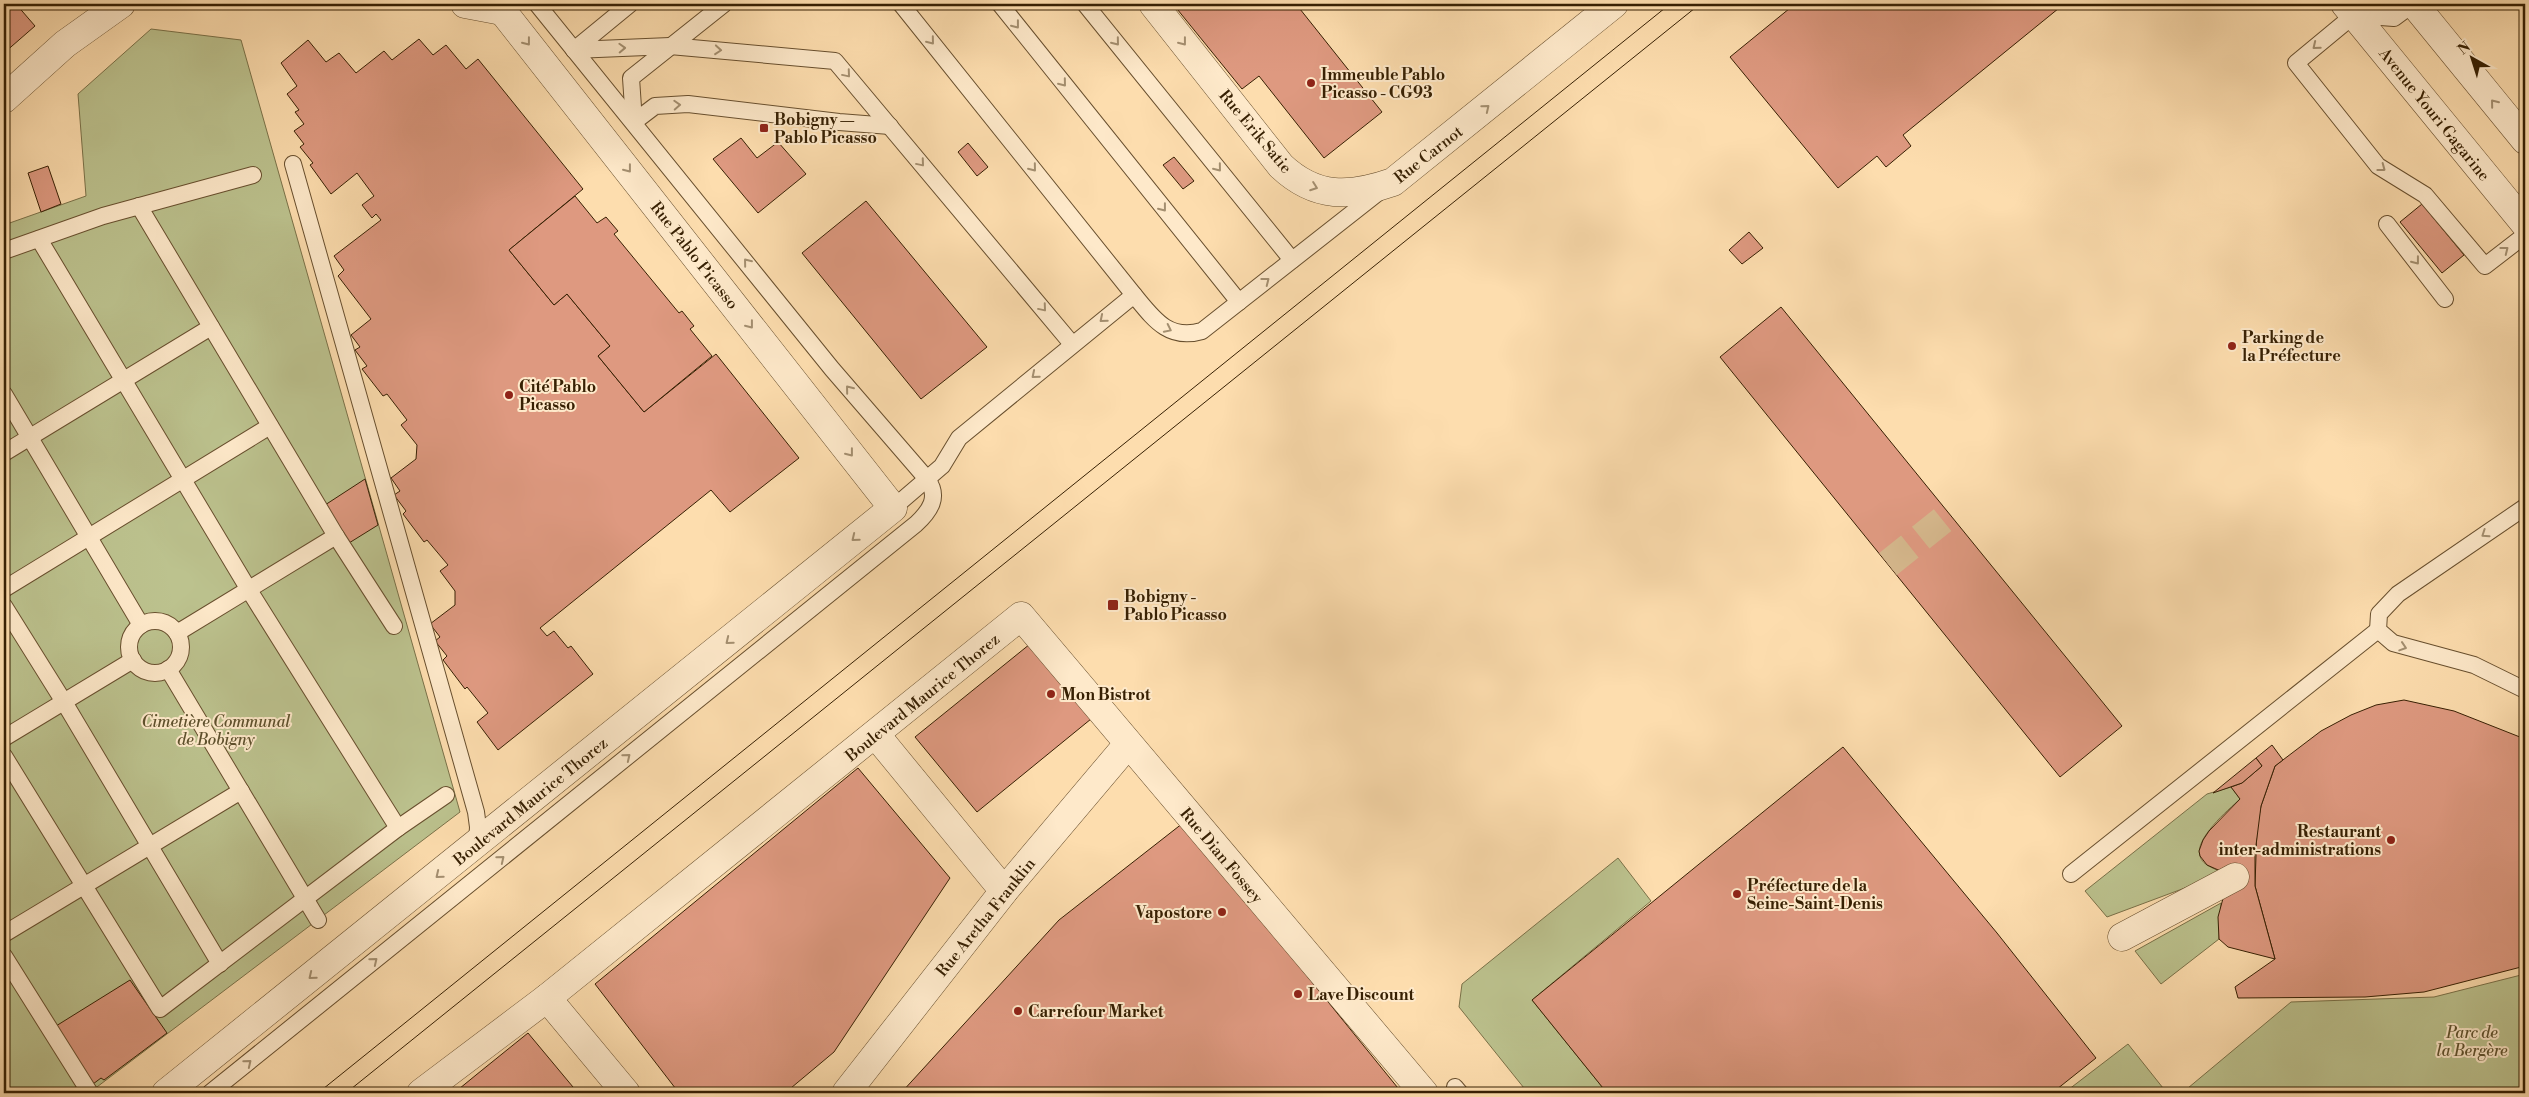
<svg xmlns="http://www.w3.org/2000/svg" width="2529" height="1097" font-family="'Libre Bodoni',serif">
<rect width="100%" height="100%" fill="#fdddae"/>
<filter id="stains"><feTurbulence type="fractalNoise" baseFrequency=".004" numOctaves="4"/><feColorMatrix values="0 0 0 0 .2 0 0 0 0 .09 0 0 0 0 .02 0 0 0 .5 -.17"/></filter>
<radialGradient id="worn" r=".72"><stop offset=".6" stop-color="#630" stop-opacity="0"/><stop offset="1" stop-color="#630" stop-opacity=".3"/></radialGradient>
<g fill="#bcc28e" stroke="#7a7148">
<polygon points="151,29 241,40 460,812 89,1093 4,1093 4,225 86,196 78,94"/>
<path d="M2231 787 2240 799C2228 810 2194 839 2200 856 2202 866 2218 870 2225 873L2107 917 2085 891 2207 794Z"/>
<polygon points="1618,858 1651,901 1532,1000 1607,1093 1528,1093 1459,1007 1462,984"/>
<polygon points="2221,903 2219,939 2161,984 2135,951"/>
<polygon points="2525,974 2525,1093 2182,1093 2291,1002 2434,997"/>
<polygon points="2128,1044 2167,1093 2064,1093"/>
</g>
<g fill="#de9980" stroke="#372003">
<polygon points="4,4 16,4 35,26 4,53"/>
<polygon points="1173,4 1296,4 1382,112 1324,158 1259,76 1242,89"/>
<polygon points="1795,4 2064,4 1903,135 1911,146 1886,167 1877,156 1838,188 1730,57"/>
<polygon points="419,39 433,55 446,45 466,69 478,59 583,189 509,250 554,305 567,294 610,346 598,356 644,412 716,354 799,458 730,512 711,490 540,628 547,636 554,631 568,648 571,646 593,674 498,750 477,722 488,713 467,687 465,689 443,660 447,656 435,641 440,637 430,624 455,605 455,591 440,571 448,565 427,540 424,542 403,514 406,511 394,495 400,491 391,478 416,459 417,445 401,425 407,420 387,394 383,396 362,369 367,366 355,350 360,347 351,335 371,319 338,276 344,270 334,256 381,220 376,214 372,218 362,205 374,196 357,173 331,194 310,165 313,163 300,147 304,144 294,131 304,124 295,112 299,110 287,94 297,86 281,63 308,40 326,62 339,53 356,73 384,51 392,60"/>
<polygon points="741,138 757,158 778,142 806,174 758,213 713,159"/>
<polygon points="968,143 988,167 977,176 958,152"/>
<polygon points="1174,157 1194,181 1183,189 1163,165"/>
<polygon points="48,166 61,204 41,212 28,173"/>
<polygon points="575,196 597,223 606,217 618,231 614,234 679,313 682,311 694,326 690,329 712,356 644,412 598,356 610,346 567,294 554,305 509,250"/>
<polygon points="866,201 987,347 921,399 802,253"/>
<polygon points="2422,204 2464,255 2442,273 2400,222"/>
<polygon points="1749,232 1763,248 1742,264 1729,250"/>
<polygon points="1781,307 2122,726 2060,777 1720,357"/>
<polygon points="365,479 378,525 349,543 325,505"/>
<polygon points="1030,644 1091,719 977,812 915,737"/>
<polygon points="2404,700 2454,711 2525,739 2525,966 2424,992 2365,997 2238,998 2235,987 2275,959 2255,886 2257,826 2261,806 2275,766 2321,731 2351,715 2376,705"/>
<polygon points="2272,745 2283,760 2275,766 2261,806 2255,853 2255,886 2275,959 2228,947 2219,939 2218,917 2225,891 2225,873 2207,865 2200,856 2199,851 2203,840 2209,831 2240,799 2231,787 2242,783 2262,766 2256,758"/>
<polygon points="1843,747 1997,933 2096,1058 2052,1093 1607,1093 1532,1000"/>
<polygon points="2256,758 2262,766 2242,783 2213,793"/>
<polygon points="858,768 950,878 834,1052 785,1093 679,1093 595,984"/>
<polygon points="1183,823 1402,1093 901,1093 1059,920"/>
<polygon points="130,980 167,1033 104,1080 101,1078 93,1084 56,1026"/>
<polygon points="528,1033 578,1093 454,1093 476,1075"/>
</g>
<g fill="none" stroke-linecap="round" stroke-linejoin="round">
<polyline stroke="#d5b78c" stroke-width="28" stroke-dasharray="28 14" stroke-linecap="butt" points="1888,564 1949,515"/>
<defs>
<g id="lane">
<path d="M901 4 1134 295C1153 318 1168 341 1202 331L1379 192"/>
<polyline points="1000,4 1239,302"/>
<polyline points="1085,4 1292,260"/>
<polyline points="2413,4 2394,18 2354,15 2296,63 2378,166 2425,195 2485,266 2525,235"/>
<polyline points="574,50 670,46 835,61 1072,344"/>
<polyline points="574,50 630,4"/>
<polyline points="634,122 655,106 688,104 839,122 890,126"/>
<polyline points="634,122 631,78 724,4"/>
<polyline points="293,164 476,812 478,827 477,845"/>
<polyline points="139,206 336,536 394,626"/>
<polyline points="2387,224 2445,299"/>
<polyline points="39,239 249,590 398,828"/>
<polyline points="4,251 103,216 253,175"/>
<polyline points="4,394 141,625"/>
<polyline points="4,453 211,327"/>
<polyline points="2525,507 2398,594 2379,614 2378,630 2393,643 2474,665 2525,690"/>
<polyline points="893,508 942,466 959,438 1134,295"/>
<polyline points="4,589 270,426"/>
<polyline points="4,606 64,702 220,964"/>
<circle cx="155" cy="647" r="26"/>
<polyline points="177,633 336,536"/>
<polyline points="168,669 318,920"/>
<polyline points="4,738 133,660"/>
<polyline points="4,756 160,1009 398,828 446,795"/>
<polyline points="2071,874 2378,630"/>
<polyline points="4,934 241,791"/>
<polyline points="4,956 90,1093"/>
<polyline points="1455,1087 1460,1093"/>
<path d="M210 1093 916 524C930 511 940 497 927 479L832 369 537 4"/>
</g>
<g id="street">
<polyline points="465,4 502,11"/>
<path d="M1153 4 1281 166C1316 199 1350 197 1393 182L1614 4"/>
<polyline points="2345,4 2525,224"/>
<polyline points="2414,4 2525,140"/>
<polyline points="4,99 65,44 121,4"/>
<polyline points="876,735 1004,891"/>
<polyline points="2122,937 2235,877"/>
<polyline points="547,998 626,1093"/>
<polyline points="166,1093 893,508 497,4"/>
<polyline points="421,1093 547,998 1021,616 1424,1093"/>
<polyline points="846,1093 1004,891 1128,744"/>
</g>
</defs>
<use href="#lane" stroke="#684f2e" stroke-width="18"/>
<use href="#street" stroke="#684f2e" stroke-width="29"/>
<use href="#lane" stroke="#fee9ca" stroke-width="16"/>
<use href="#street" stroke="#fee9ca" stroke-width="28"/>
<g stroke="#372003" stroke-width="1">
<polyline points="318,1093 1670,4"/>
<polyline points="346,1093 1700,4"/>
</g>
</g>
<defs><path id="oneway-chevron" d="M-2-3.5L2.5 0L-2 3.5" fill="none" stroke-width="1.6" stroke-linecap="round" stroke-linejoin="round" transform="scale(1.25)"/></defs>
<g stroke="#a48f70">
<use href="#oneway-chevron" transform="translate(1016 25) rotate(52)"/>
<use href="#oneway-chevron" transform="translate(931 41) rotate(51)"/>
<use href="#oneway-chevron" transform="translate(527 42) rotate(52)"/>
<use href="#oneway-chevron" transform="translate(1116 42) rotate(51)"/>
<use href="#oneway-chevron" transform="translate(1183 42) rotate(52)"/>
<use href="#oneway-chevron" transform="translate(2316 46) rotate(141)"/>
<use href="#oneway-chevron" transform="translate(622 48) rotate(-2)"/>
<use href="#oneway-chevron" transform="translate(718 50) rotate(5)"/>
<use href="#oneway-chevron" transform="translate(847 74) rotate(50)"/>
<use href="#oneway-chevron" transform="translate(1063 83) rotate(51)"/>
<use href="#oneway-chevron" transform="translate(2494 103) rotate(-129)"/>
<use href="#oneway-chevron" transform="translate(677 105) rotate(-3)"/>
<use href="#oneway-chevron" transform="translate(1486 108) rotate(-39)"/>
<use href="#oneway-chevron" transform="translate(921 163) rotate(50)"/>
<use href="#oneway-chevron" transform="translate(1033 168) rotate(51)"/>
<use href="#oneway-chevron" transform="translate(1218 168) rotate(51)"/>
<use href="#oneway-chevron" transform="translate(2382 168) rotate(37)"/>
<use href="#oneway-chevron" transform="translate(628 169) rotate(52)"/>
<use href="#oneway-chevron" transform="translate(1314 187) rotate(20)"/>
<use href="#oneway-chevron" transform="translate(1163 208) rotate(52)"/>
<use href="#oneway-chevron" transform="translate(2505 250) rotate(-38)"/>
<use href="#oneway-chevron" transform="translate(2416 261) rotate(52)"/>
<use href="#oneway-chevron" transform="translate(747 262) rotate(-129)"/>
<use href="#oneway-chevron" transform="translate(1266 281) rotate(-38)"/>
<use href="#oneway-chevron" transform="translate(1043 308) rotate(50)"/>
<use href="#oneway-chevron" transform="translate(1103 319) rotate(140)"/>
<use href="#oneway-chevron" transform="translate(750 325) rotate(52)"/>
<use href="#oneway-chevron" transform="translate(1168 329) rotate(26)"/>
<use href="#oneway-chevron" transform="translate(1035 375) rotate(140)"/>
<use href="#oneway-chevron" transform="translate(849 389) rotate(-129)"/>
<use href="#oneway-chevron" transform="translate(850 453) rotate(52)"/>
<use href="#oneway-chevron" transform="translate(2485 534) rotate(146)"/>
<use href="#oneway-chevron" transform="translate(855 538) rotate(141)"/>
<use href="#oneway-chevron" transform="translate(729 641) rotate(141)"/>
<use href="#oneway-chevron" transform="translate(2403 647) rotate(18)"/>
<use href="#oneway-chevron" transform="translate(627 757) rotate(-39)"/>
<use href="#oneway-chevron" transform="translate(501 859) rotate(-39)"/>
<use href="#oneway-chevron" transform="translate(439 875) rotate(141)"/>
<use href="#oneway-chevron" transform="translate(374 961) rotate(-39)"/>
<use href="#oneway-chevron" transform="translate(312 976) rotate(141)"/>
<use href="#oneway-chevron" transform="translate(248 1063) rotate(-39)"/>
</g>
<g fill="#8f2418" stroke="#fee9ca" stroke-width="2">
<circle cx="1311" cy="83" r="5"/>
<rect x="759" y="123" width="10" height="10" rx="2.5"/>
<circle cx="2232" cy="346" r="5"/>
<circle cx="509" cy="395" r="5"/>
<rect x="1107" y="599" width="12" height="12" rx="2.5"/>
<circle cx="1051" cy="694" r="5"/>
<circle cx="2391" cy="840" r="5"/>
<circle cx="1737" cy="894" r="5"/>
<circle cx="1222" cy="912" r="5"/>
<circle cx="1298" cy="994" r="5"/>
<circle cx="1018" cy="1011" r="5"/>
</g>
<g text-anchor="middle" stroke-width="4" stroke-linejoin="round" paint-order="stroke">
<g font-size="16" font-weight="bold" fill="#372003" stroke="#fee9ca" text-anchor="start">
<text x="1321" y="80">Immeuble Pablo<tspan x="1321" dy="18">Picasso - CG93</tspan></text>
<text x="774" y="125">Bobigny —<tspan x="774" dy="18">Pablo Picasso</tspan></text>
<text x="2242" y="343">Parking de<tspan x="2242" dy="18">la Préfecture</tspan></text>
<text x="519" y="392">Cité Pablo<tspan x="519" dy="18">Picasso</tspan></text>
<text x="1124" y="602">Bobigny -<tspan x="1124" dy="18">Pablo Picasso</tspan></text>
<text x="1061" y="700">Mon Bistrot</text>
<text x="2381" y="837" text-anchor="end">Restaurant<tspan x="2381" dy="18">inter-administrations</tspan></text>
<text x="1747" y="891">Préfecture de la<tspan x="1747" dy="18">Seine-Saint-Denis</tspan></text>
<text x="1212" y="918" text-anchor="end">Vapostore</text>
<text x="1308" y="1000">Lave Discount</text>
<text x="1028" y="1017">Carrefour Market</text>
</g>
<g font-size="16" fill="#372003" stroke="#fee9ca">
<text transform="translate(2435 114) rotate(51)" y="6">Avenue Youri Gagarine</text>
<text transform="translate(1256 131) rotate(50)" y="6">Rue Erik Satie</text>
<text transform="translate(1428 154) rotate(-38)" y="6">Rue Carnot</text>
<text transform="translate(695 255) rotate(52)" y="6">Rue Pablo Picasso</text>
<text transform="translate(922 697) rotate(-39)" y="6">Boulevard Maurice Thorez</text>
<text transform="translate(530 801) rotate(-39)" y="6">Boulevard Maurice Thorez</text>
<text transform="translate(1222 855) rotate(50)" y="6">Rue Dian Fossey</text>
<text transform="translate(985 917) rotate(-51)" y="6">Rue Aretha Franklin</text>
</g>
<g font-size="16" font-style="italic" fill="#5f512d" stroke="#fee9ca">
<text x="216" y="727">Cimetière Communal<tspan x="216" dy="18">de Bobigny</tspan></text>
<text x="2472" y="1038">Parc de<tspan x="2472" dy="18">la Bergère</tspan></text>
</g>
</g>
<rect width="2529" height="1097" fill="none" stroke="#fdddae" stroke-width="20"/>
<rect x="5" y="5" width="2519" height="1087" fill="none" stroke="#372003" stroke-width="2.5"/>
<rect x="10" y="10" width="2509" height="1077" fill="none" stroke="#372003"/>
<g transform="translate(2472 58) rotate(321)" stroke="#fee9ca" stroke-width="4" paint-order="stroke">
<path d="M0-4L9 19L0 12L-9 19Z" fill="#372003"/>
<text y="-8" font-size="14" font-weight="bold" text-anchor="middle" fill="#372003">N</text>
</g>
<rect width="100%" height="100%" filter="url(#stains)"/>
<rect width="100%" height="100%" fill="url(#worn)"/>
</svg>
